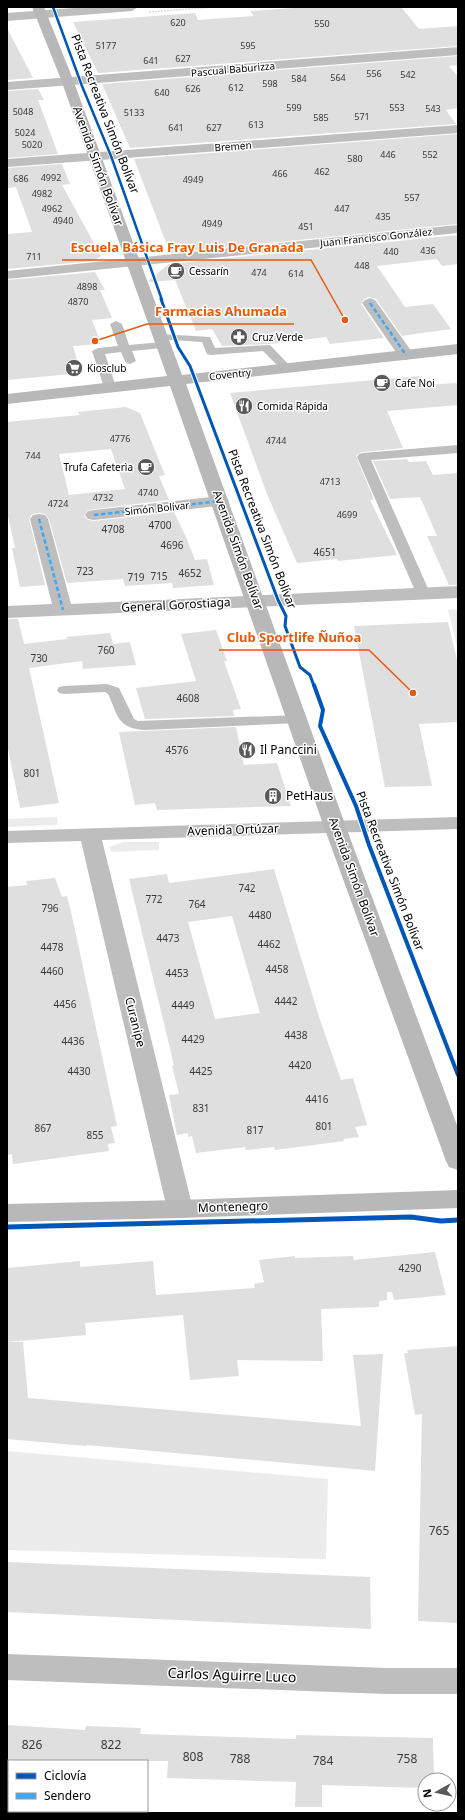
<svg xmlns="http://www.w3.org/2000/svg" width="465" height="1820" font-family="'Noto Sans',sans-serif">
<rect width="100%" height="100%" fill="#fff"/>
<g fill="#ececec">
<polygon points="458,609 458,650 448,610"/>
<polygon points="57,817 58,825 7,827 7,819"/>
<polygon points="123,842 159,842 159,850 111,852 109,847"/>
<polygon points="7,1451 328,1479 326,1559 7,1550"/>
</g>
<g fill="#dfdfdf" fill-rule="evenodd">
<polygon points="309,7 401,7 419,29 458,26 458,46 98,73 73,22 195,13 198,20 254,16 250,11"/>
<polygon points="7,28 33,78 7,80"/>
<polygon points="458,56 458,65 449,66 458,77 458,108 446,110 456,124 130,148 102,84"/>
<polygon points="38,89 44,100 38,100 58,154 7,158 7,91"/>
<polygon points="458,134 458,224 170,253 134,159"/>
<polygon points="62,164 70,184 62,185 101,256 93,261 7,269 7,234 32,232 16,187 7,188 7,168"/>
<polygon points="458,235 458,264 442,266 437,259 377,266 405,307 433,304 451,329 422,333 402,336 376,299 369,297 364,299 361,304 384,338 330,344 326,337 270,344 222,346 212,329 196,331 175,280 149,282 149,280 169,264"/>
<polygon points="95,272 105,290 100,290 112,318 92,320 101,344 73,346 81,373 7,380 7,280"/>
<polygon points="419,376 424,385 458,383 458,405 387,411 403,448 363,452 359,453 356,456 374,500 370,500 397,555 338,561 337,559 297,563 267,494 230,393"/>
<path d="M126 407 140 413 165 475 159 476 169 500 88 510 84 516 88 520 94 521 174 512 186 537 195 560 207 559 214 585 173 588 172 583 125 586 123 579 67 583 49 519 45 514 39 513 32 514 29 519 45 585 20 587 12 548H15L7 512V422L80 415 78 412ZM111 449 125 489 69 495 59 454Z"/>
<polygon points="407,459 409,462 426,461 433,475 458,473 458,585 449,585 427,536 437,536 420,497 390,499 373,461"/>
<polygon points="7,619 18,619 24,644 67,639 66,637 110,633 113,644 130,642 136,665 83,669 82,661 29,668 59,803 20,808 7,744"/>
<polygon points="448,622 458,664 458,722 419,724 432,786 385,787 354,626"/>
<polygon points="216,630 227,661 224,661 241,709 233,710 234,716 145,719 136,688 196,681 181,634"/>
<polygon points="236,727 244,765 277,763 291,806 157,810 155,803 135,805 119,732"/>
<path d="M274 869 319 1017 341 1080 353 1078 367 1125 355 1127 359 1137 343 1139 344 1141 275 1150 274 1147 246 1150 245 1147 196 1153 192 1136 188 1137V1133L177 1135 169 1095 179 1094 172 1066 174 1065 129 879 167 874 169 883ZM232 916 260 1013 215 1019 188 922Z"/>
<polygon points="55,878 62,897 67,896 74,925 117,1126 111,1127 115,1143 108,1144 109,1151 13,1164 12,1154 7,1155 7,887 27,885 26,881"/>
<polygon points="435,1252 446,1295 394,1300 392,1292 387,1292 387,1300 379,1301 379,1307 321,1309 323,1361 237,1360 239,1376 190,1380 183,1315 85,1323 86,1335 7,1342 7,1268 80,1261 80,1267 153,1261 156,1295 255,1288 254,1284 264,1282 259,1260 295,1256 295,1258 353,1256 354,1260"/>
<polygon points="7,1342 23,1342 28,1398 361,1426 353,1355 383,1354 375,1471 87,1445 86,1446 7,1439"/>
<polygon points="458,1346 458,1623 418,1621 422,1414 415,1415 404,1353 408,1353 407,1350"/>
<polygon points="7,1562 370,1577 371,1629 7,1612"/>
<polygon points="7,1725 85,1730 86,1726 141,1728 140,1734 296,1739 296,1735 433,1738 434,1780 425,1780 425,1788 322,1785 322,1807 295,1807 296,1782 167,1778 168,1761 7,1761"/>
</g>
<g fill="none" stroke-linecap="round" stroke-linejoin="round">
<polyline stroke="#b9b9b9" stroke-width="1.5" stroke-dasharray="0.5 1" stroke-linecap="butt" points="149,12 213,7"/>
<g fill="#bebebe" fill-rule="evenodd">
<polygon points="116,321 122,324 129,345 162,342 168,345 162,348 132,351 136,361 130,364 126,363 121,352 105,354 116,387 110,391 104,387 92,351 98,348 118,346 110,324"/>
<polygon points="160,334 210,337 215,348 270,345 292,368 286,371 282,370 263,351 211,355 207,354 202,342 156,339 154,337 156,335"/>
<polygon points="458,445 458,453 371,460 430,593 428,596 418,596 416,593 357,457 359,454 363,453"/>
<path d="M107 684 119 688 134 719 138 721 298 715 303 716 305 719 303 722 298 723 144 730C117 728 118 715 108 694L105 692 64 694 59 693 57 690 59 687 64 686Z"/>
</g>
<g fill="#bebebe" fill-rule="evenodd">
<polygon points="87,7 138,7 132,11 7,21 7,13"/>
<polygon points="458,47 458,55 7,90 7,82"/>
<polygon points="458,125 458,133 7,167 7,159"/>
<polygon points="458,225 458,233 7,279 7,271"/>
<polygon points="370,298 375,300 412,352 414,355 412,358 406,360 400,358 362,303 365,300"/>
<polygon points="220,496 226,497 229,501 226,505 94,520 88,519 85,515 88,511 94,510"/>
<polygon points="39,514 45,515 48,519 71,604 458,586 458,598 7,618 7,606 52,604 30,519 33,515"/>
<polygon points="458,817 458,829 102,840 193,1209 189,1216 180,1218 171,1216 167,1209 81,841 7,843 7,831"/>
<polygon points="7,1654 387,1668 458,1668 458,1694 387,1694 7,1680"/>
</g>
<g fill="#b8b8b8" fill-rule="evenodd">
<polygon points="32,7 44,7 72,77 182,375 458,344 458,354 186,384 346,827 458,1128 458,1170 449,1167 446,1161 324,827 170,386 7,404 7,394 167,376 60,77"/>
<polygon points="458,1190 458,1208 180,1218 7,1222 7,1204 180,1200"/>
</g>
<g stroke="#3fa9f5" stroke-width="2.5" stroke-dasharray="4.5 2.5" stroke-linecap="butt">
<polyline points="370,303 406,355"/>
<polyline points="94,515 220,501"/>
<polyline points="39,519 63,610"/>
</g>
<defs>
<polyline id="cycleway-far3" points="53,7 82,86 111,156 162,300"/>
<polyline id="cycleway-far2" points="161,299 178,347 190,366 278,600 286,616 285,626 300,667 310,675 314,686"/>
<polyline id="cycleway-far1" points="314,685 323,710 320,726 356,806 369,845 458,1075"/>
<polyline id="cycleway" points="7,1227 411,1217 441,1221 458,1220"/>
</defs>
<use href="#cycleway-far3" stroke="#fff" stroke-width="4"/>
<use href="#cycleway-far2" stroke="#fff" stroke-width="5"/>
<use href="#cycleway-far1" stroke="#fff" stroke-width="6"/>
<use href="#cycleway" stroke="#fff" stroke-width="8"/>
<use href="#cycleway-far3" stroke="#0057b8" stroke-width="2.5"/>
<use href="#cycleway-far2" stroke="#0057b8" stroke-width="3"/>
<use href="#cycleway-far1" stroke="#0057b8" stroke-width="4"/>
<use href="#cycleway" stroke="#0057b8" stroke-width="5"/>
</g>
<defs>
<symbol id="cafe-disc" viewBox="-11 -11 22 22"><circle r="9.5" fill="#595959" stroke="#fff"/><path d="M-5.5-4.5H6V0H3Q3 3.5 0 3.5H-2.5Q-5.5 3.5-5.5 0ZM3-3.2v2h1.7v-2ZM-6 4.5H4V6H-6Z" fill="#fff"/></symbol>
<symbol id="pharmacy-disc" viewBox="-11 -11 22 22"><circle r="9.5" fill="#595959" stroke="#fff"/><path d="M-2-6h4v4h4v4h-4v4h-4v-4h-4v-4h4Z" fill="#fff"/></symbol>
<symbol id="supermarket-disc" viewBox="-11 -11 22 22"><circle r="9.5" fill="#595959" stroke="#fff"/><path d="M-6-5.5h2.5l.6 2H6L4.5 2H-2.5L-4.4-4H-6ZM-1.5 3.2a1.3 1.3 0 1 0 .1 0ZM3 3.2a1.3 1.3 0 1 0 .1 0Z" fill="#fff"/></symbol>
<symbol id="restaurant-disc" viewBox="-11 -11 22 22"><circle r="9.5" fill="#595959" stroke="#fff"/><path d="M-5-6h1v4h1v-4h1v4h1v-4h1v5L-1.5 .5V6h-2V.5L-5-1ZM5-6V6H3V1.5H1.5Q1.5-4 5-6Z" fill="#fff"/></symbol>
<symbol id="building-disc" viewBox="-11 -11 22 22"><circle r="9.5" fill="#595959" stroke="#fff"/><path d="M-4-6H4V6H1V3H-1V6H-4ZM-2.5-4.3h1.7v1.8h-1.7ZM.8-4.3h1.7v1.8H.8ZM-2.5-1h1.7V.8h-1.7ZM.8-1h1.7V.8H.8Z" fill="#fff"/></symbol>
</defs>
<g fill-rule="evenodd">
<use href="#cafe-disc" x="166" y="261" width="20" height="20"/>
<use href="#pharmacy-disc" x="229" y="327" width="20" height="20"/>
<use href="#supermarket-disc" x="64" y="358" width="20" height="20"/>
<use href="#cafe-disc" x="372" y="373" width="20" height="20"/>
<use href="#restaurant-disc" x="234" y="396" width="20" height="20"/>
<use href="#cafe-disc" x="136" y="457" width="20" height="20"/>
<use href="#restaurant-disc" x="237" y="740" width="20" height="20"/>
<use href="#building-disc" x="263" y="786" width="20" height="20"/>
</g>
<g text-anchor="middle" stroke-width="3" stroke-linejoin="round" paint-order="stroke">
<g font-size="9" fill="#383838">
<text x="178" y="26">620</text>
<text x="322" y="27">550</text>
<text x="106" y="49">5177</text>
<text x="248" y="49">595</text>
<text x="183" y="62">627</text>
<text x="151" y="64">641</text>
<text x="374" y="77">556</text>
<text x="408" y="78">542</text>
<text x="338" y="81">564</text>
<text x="299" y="82">584</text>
<text x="270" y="87">598</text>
<text x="236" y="91">612</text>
<text x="193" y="92">626</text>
<text x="162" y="96">640</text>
<text x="294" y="111">599</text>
<text x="397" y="111">553</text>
<text x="433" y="112">543</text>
<text x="23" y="115">5048</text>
<text x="134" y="116">5133</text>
<text x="362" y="120">571</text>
<text x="321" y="121">585</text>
<text x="256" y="128">613</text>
<text x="176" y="131">641</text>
<text x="214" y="131">627</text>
<text x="25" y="136">5024</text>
<text x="32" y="148">5020</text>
<text x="388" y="158">446</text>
<text x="430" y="158">552</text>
<text x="355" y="162">580</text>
<text x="322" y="175">462</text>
<text x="280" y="177">466</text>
<text x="51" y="181">4992</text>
<text x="21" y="182">686</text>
<text x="193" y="183">4949</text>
<text x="42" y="197">4982</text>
<text x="412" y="201">557</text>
<text x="52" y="212">4962</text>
<text x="342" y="212">447</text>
<text x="383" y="220">435</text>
<text x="63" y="224">4940</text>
<text x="212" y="227">4949</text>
<text x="306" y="230">451</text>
<text x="428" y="254">436</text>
<text x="391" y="255">440</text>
<text x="34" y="260">711</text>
<text x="362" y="269">448</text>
<text x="259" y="276">474</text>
<text x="296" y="277">614</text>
<text x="87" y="290">4898</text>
<text x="78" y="305">4870</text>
<text x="120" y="442">4776</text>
<text x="276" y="444">4744</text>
<text x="33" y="459">744</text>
<text x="330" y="485">4713</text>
<text x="148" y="496">4740</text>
<text x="103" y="501">4732</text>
<text x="58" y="507">4724</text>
<text x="347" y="518">4699</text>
</g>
<g font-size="10" fill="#000" stroke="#fff">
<text transform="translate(233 69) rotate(-5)" y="4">Pascual Baburizza</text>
<text transform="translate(233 146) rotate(-4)" y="4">Bremen</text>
<text transform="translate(376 237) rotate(-6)" y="4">Juan Francisco González</text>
<text transform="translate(230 374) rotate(-6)" y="4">Coventry</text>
<text transform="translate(157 508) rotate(-6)" y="4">Simón Bolívar</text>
</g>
<g font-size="10" fill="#000" stroke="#fff" text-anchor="start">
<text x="189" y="275">Cessarín</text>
<text x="252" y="341">Cruz Verde</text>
<text x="87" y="372">Kiosclub</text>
<text x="395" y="387">Cafe Noi</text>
<text x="257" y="410">Comida Rápida</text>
<text x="133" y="471" text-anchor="end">Trufa Cafeterìa</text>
</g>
<g font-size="10" fill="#383838">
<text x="160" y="529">4700</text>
<text x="113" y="533">4708</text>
<text x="172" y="549">4696</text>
<text x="325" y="556">4651</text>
<text x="85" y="575">723</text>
<text x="190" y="577">4652</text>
<text x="159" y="580">715</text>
<text x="136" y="581">719</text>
<text x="106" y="654">760</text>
<text x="39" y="662">730</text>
<text x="188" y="702">4608</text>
<text x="177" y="754">4576</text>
<text x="32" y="777">801</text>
<text x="247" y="892">742</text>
<text x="154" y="903">772</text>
<text x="197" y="908">764</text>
<text x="50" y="912">796</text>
<text x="260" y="919">4480</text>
<text x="168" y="942">4473</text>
<text x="269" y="948">4462</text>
<text x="52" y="951">4478</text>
<text x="277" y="973">4458</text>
<text x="52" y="975">4460</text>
<text x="177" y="977">4453</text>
<text x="286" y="1005">4442</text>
<text x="65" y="1008">4456</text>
<text x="183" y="1009">4449</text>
<text x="296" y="1039">4438</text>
<text x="193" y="1043">4429</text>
<text x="73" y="1045">4436</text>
<text x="300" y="1069">4420</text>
<text x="79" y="1075">4430</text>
<text x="201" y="1075">4425</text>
<text x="317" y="1103">4416</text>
<text x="201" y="1112">831</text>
<text x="324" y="1130">801</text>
<text x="43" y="1132">867</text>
<text x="255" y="1134">817</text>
<text x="95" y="1139">855</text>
<text x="410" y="1272">4290</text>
</g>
<g font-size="12" fill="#000" stroke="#fff">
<text transform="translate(105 114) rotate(69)" y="4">Pista Recreativa Simón Bolívar</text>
<text transform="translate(98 166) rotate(70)" y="4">Avenida Simón Bolívar</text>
<text transform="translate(262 529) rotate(69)" y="4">Pista Recreativa Simón Bolívar</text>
<text transform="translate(238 550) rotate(70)" y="4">Avenida Simón Bolívar</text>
<text transform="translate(176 605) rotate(-3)" y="4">General Gorostiaga</text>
<text transform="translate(233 830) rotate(-2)" y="4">Avenida Ortúzar</text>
<text transform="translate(390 871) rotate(69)" y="4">Pista Recreativa Simón Bolívar</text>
<text transform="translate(354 877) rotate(70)" y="4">Avenida Simón Bolívar</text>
<text transform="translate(135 1022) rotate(76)" y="4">Curanipe</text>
<text transform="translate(233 1207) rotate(-2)" y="4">Montenegro</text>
</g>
<g font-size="12" fill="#000" stroke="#fff" text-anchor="start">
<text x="260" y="754">Il Panccini</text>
<text x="286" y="800">PetHaus</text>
</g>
<g font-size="12" fill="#383838">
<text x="439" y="1535">765</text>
<text x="32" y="1749">826</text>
<text x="111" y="1749">822</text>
<text x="193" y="1761">808</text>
<text x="240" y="1763">788</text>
<text x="407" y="1763">758</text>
<text x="323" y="1765">784</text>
</g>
<g font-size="14" fill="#000" stroke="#fff">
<text transform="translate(232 1675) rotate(2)" y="5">Carlos Aguirre Luco</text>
</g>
</g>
<path fill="none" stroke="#e8590c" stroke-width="1.5" d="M345 320L311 260H62M95 341L147 324H294M413 693L369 650H219"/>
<g fill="#e8590c" stroke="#fff" stroke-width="1.5">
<circle cx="345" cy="320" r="4"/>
<circle cx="95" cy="341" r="4"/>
<circle cx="413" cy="693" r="4"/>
</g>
<g font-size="13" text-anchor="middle" font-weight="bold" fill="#e8590c" stroke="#fff" stroke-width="3" stroke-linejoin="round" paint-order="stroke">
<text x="187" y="252">Escuela Básica Fray Luis De Granada</text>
<text x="221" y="316">Farmacias Ahumada</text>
<text x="294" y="642">Club Sportlife Ñuñoa</text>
</g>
<rect width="465" height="1820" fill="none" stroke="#000000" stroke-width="16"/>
<rect x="8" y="1760" width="140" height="52" fill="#ffffff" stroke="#999999"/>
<rect x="16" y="1773" width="20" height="6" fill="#0057b8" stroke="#999999"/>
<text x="44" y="1780" font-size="12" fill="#000000">Ciclovía</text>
<rect x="16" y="1793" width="20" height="6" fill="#3fa9f5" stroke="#999999"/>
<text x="44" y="1800" font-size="12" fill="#000000">Sendero</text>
<g transform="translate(437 1792) rotate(262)"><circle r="19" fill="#ffffff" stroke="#999999"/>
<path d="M0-3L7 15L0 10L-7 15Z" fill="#595959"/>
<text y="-6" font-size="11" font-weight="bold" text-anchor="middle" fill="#000000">N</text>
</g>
</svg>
